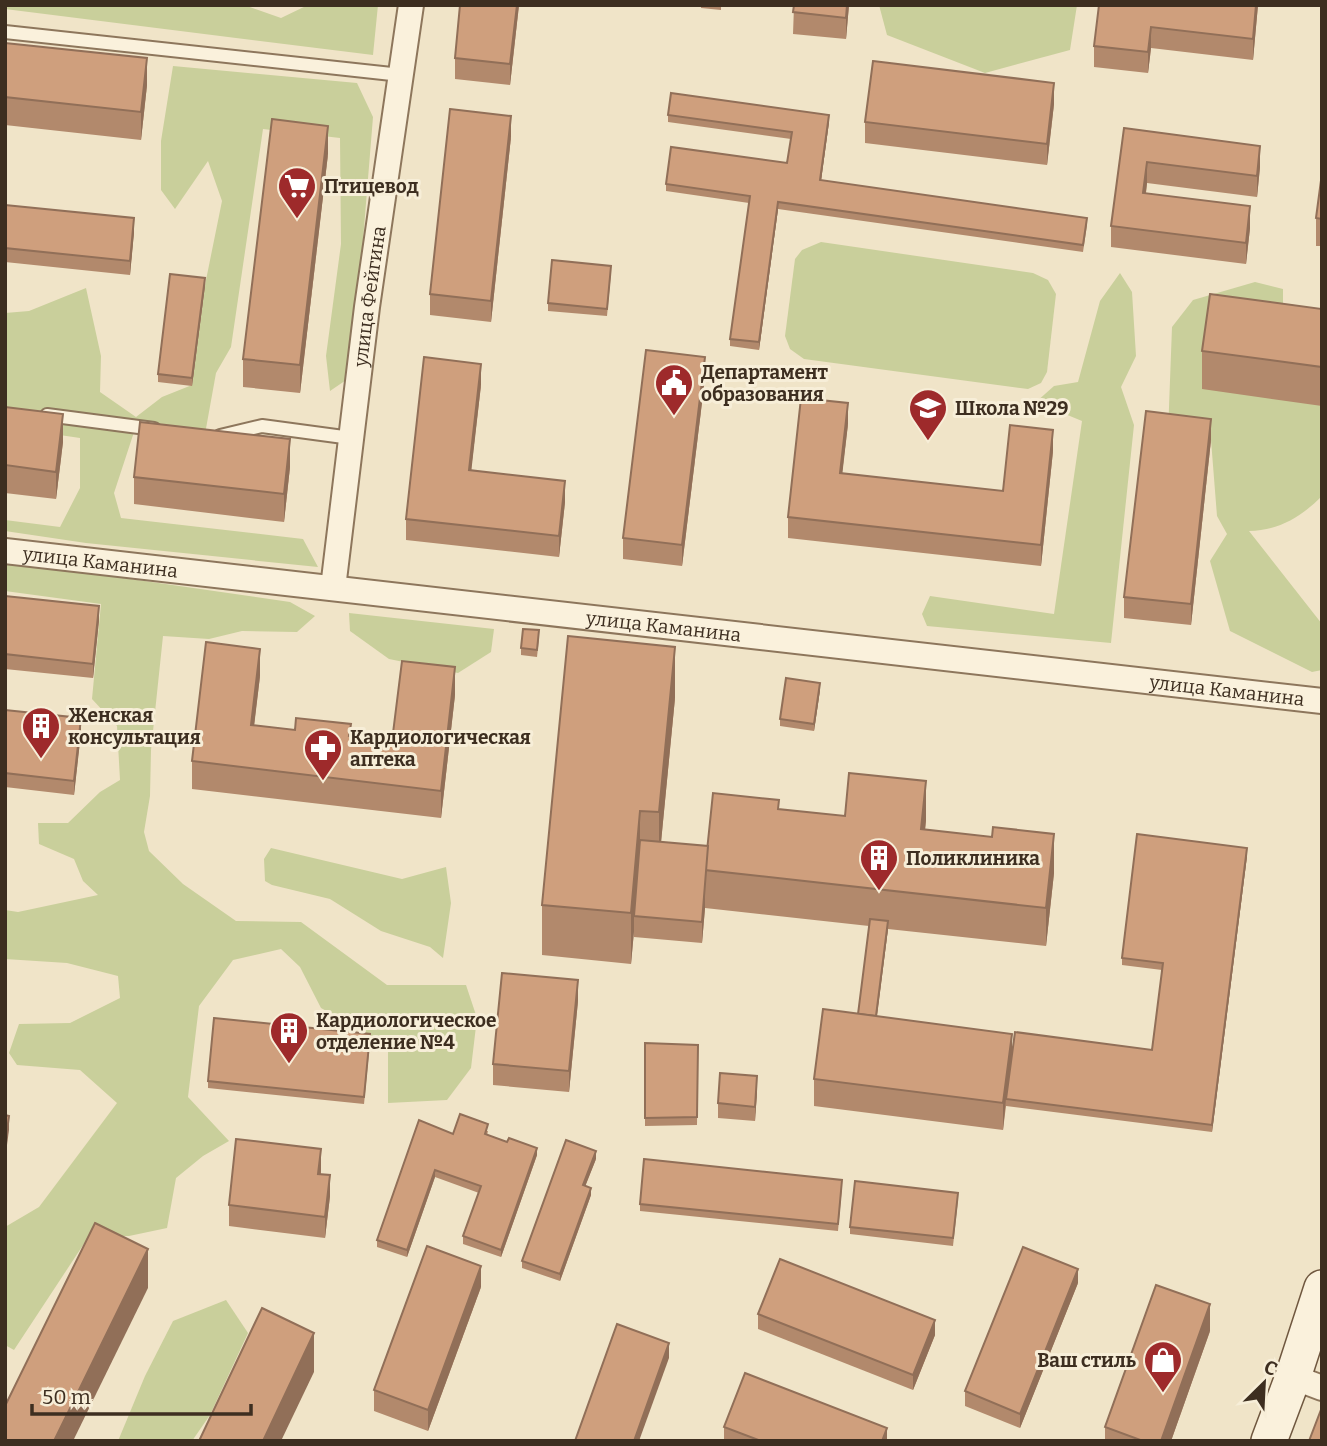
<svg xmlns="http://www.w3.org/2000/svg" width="1327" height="1446" font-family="Bitter,serif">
<rect width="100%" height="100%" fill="#f0e4c8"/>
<g fill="#c9cf9b">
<polygon points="5,5 244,5 281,18 308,5 378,5 373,55 5,9"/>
<polygon points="879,5 1077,5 1070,50 985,73 887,35"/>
<polygon points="173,66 357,83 373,117 352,376 330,391 326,356 341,244 340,138 263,129 231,347 216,373 205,434 134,432 114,493 121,518 303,539 318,567 86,543 5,531 5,520 60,527 80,488 80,438 5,427 5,313 29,311 86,288 101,356 100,392 136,417 162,397 192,385 205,285 222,201 208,161 175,209 161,190 161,141"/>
<polygon points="821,242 1033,273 1048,280 1056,294 1047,372 1041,383 1028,389 804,359 790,349 785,336 795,259 802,250"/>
<polygon points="1120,273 1132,292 1136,356 1121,387 1134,425 1111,643 927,626 922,614 930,596 1054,614 1082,421 1036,402 1054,386 1078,382 1100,301"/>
<path d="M1255 282 1283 289V322L1322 406V496C1300 518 1279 530 1249 531L1322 624V670L1312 672 1230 631 1210 561 1227 534 1217 516 1211 440 1168 434 1172 327 1193 300Z"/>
<polygon points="5,561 290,602 315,616 297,632 242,631 209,639 163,636 151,750 150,796 144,832 149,851 183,884 236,921 301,922 387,985 466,985 477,1018 471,1068 447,1100 388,1103 388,1045 321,1008 300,967 281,949 233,960 199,1006 188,1097 229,1141 203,1156 176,1178 167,1228 129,1236 89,1236 14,1350 5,1345 5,1227 39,1207 117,1103 80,1070 17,1065 9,1053 19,1024 70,1023 120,998 118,976 67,963 5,959 5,910 18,912 98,895 83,881 74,859 39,844 38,823 68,823 100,792 120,780 117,726 92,699 101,604 5,591"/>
<polygon points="349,613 494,629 491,652 458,673 389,659 350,631"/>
<polygon points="271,848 402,879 446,867 451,903 443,958 430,947 381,931 330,899 272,885 265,881 264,859"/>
<polygon points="226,1300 248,1333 210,1415 192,1441 118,1441 145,1376 173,1321"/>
</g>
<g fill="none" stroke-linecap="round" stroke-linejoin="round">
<defs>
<g id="lane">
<polyline points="5,32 401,75"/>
<polyline points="47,415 154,429"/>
<polyline points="220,436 262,426 351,438"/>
</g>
<g id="street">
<path id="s1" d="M5 551 1322 701"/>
<path id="s2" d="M333 588 367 307 411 5"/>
<polyline points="1293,1377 1322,1388"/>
</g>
<polyline id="secondary" points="1269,1441 1293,1377 1322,1288"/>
</defs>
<use href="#lane" stroke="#8d765c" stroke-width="16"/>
<use href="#street" stroke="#8d765c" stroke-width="28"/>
<use href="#secondary" stroke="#6f573f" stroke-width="38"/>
<use href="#lane" stroke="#faf1dc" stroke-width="12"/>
<use href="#street" stroke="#faf1dc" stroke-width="24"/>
<use href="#secondary" stroke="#faf1dc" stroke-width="35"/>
</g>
<g fill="#b2896c">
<polygon points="460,5 519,5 510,85 455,79 455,58"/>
<polygon points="701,5 721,5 721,10 701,8"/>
<polygon points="784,5 849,5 846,39 793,34 794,6"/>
<polygon points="1099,5 1258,5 1253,60 1151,48 1148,73 1094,67 1094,46"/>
<polygon points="5,43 147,85 141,140 5,125"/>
<polygon points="1054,104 1047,165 865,143 865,122"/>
<polygon points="668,115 829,122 821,181 1087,225 1083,252 778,209 759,350 730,346 730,339 749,203 666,191 666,184 787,163 791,139 668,122"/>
<polygon points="1124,128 1260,167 1257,197 1147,183 1146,193 1250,228 1246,264 1111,247 1111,226"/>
<polygon points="511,137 491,322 430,315 430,294"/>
<polygon points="328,154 300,393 243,387 243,359"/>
<polygon points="1322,173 1322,246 1316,246 1316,218"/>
<polygon points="5,205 134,232 130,275 5,262"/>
<polygon points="611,273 607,316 548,311 548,303"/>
<polygon points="205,285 192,386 158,382 158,374"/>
<polygon points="1322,309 1322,406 1202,389 1202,351"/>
<polygon points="705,378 682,566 623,559 623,538"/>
<polygon points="481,385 471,470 565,502 559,557 406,540 406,519"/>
<polygon points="5,407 63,442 56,499 5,493"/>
<polygon points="848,424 842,473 1003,491 1053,451 1041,566 788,538 788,517"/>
<polygon points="1211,440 1191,625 1124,618 1124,597"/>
<polygon points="290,467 284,522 134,504 134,477"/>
<polygon points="5,596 99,620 93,678 5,669"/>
<polygon points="539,638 537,657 521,655 521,648"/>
<polygon points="260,676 254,725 392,741 455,695 441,818 192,789 192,761"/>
<polygon points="820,690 814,731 780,726 780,719"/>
<polygon points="675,698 661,842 708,846 779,809 845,816 926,820 925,830 1054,873 1046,946 888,929 877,1016 1012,1055 1152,1050 1162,970 1122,965 1122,958 1247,856 1212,1132 1006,1106 1003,1130 814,1106 814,1079 858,1014 869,926 705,908 702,943 634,937 634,931 631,964 542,955 542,905"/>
<polygon points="5,710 81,732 74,795 5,787"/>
<polygon points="578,1001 569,1092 493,1085 493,1064"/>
<polygon points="370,1042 364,1104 208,1088 208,1081"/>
<polygon points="645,1043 698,1045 697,1125 645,1126"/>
<polygon points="757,1091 755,1121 718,1118 718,1103"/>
<polygon points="488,1131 487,1135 537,1155 501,1257 463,1244 463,1236 479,1193 435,1177 407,1257 377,1247 377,1240 453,1134"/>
<polygon points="596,1159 585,1186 591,1195 560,1281 522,1268 522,1261"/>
<polygon points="321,1170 321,1174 330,1196 325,1238 229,1226 229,1205"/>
<polygon points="842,1187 838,1231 640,1211 640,1204"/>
<polygon points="958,1200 953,1246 850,1234 850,1227"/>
<polygon points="1078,1283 1020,1428 965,1406 965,1391"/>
<polygon points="481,1287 428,1431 374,1411 374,1390"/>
<polygon points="758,1314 935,1335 913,1390 758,1329"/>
<polygon points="1210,1331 1171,1441 1105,1441 1105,1427"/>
<polygon points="724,1427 887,1441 724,1441"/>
</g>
<g fill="#916f58">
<polygon points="517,5 519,5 510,85 510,64"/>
<polygon points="847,5 849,5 846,39 846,18"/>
<polygon points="1256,5 1258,5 1253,60 1253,39"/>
<polygon points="1151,27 1151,48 1148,73 1148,52"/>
<polygon points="147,58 147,85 141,140 141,112"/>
<polygon points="1054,83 1054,104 1047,165 1047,144"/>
<polygon points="829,115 829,122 820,188 820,180"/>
<polygon points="511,116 511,137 491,322 491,301"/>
<polygon points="328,126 328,154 300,393 300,365"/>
<polygon points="1260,146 1260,167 1257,197 1257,176"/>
<polygon points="1147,162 1147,183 1143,214 1143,193"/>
<polygon points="778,202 778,209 759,350 759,342"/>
<polygon points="1250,206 1250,228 1246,264 1246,243"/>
<polygon points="134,218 134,232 130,275 130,261"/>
<polygon points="205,278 205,285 192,386 192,378"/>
<polygon points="705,357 705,378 682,566 682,545"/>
<polygon points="481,364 481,385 469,491 469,470"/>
<polygon points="848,403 848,424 840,494 840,473"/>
<polygon points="63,414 63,442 56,499 56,472"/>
<polygon points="1211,419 1211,440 1191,625 1191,604"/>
<polygon points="1053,430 1053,451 1041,566 1041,545"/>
<polygon points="290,439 290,467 284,522 284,494"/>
<polygon points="565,481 565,502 559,557 559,536"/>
<polygon points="99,606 99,620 93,678 93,664"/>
<polygon points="675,647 675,698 659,863 659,812"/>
<polygon points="260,649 260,676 251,752 251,725"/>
<polygon points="455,667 455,695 441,818 441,791"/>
<polygon points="820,683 820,690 814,731 814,724"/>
<polygon points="81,718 81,732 74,795 74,781"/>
<polygon points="926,781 926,820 921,868 921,829"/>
<polygon points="640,811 640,861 634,916 634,931 631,964 631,913"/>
<polygon points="1054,834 1054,873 1046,946 1046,908"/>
<polygon points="1247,848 1247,856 1212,1132 1212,1125"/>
<polygon points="705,888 705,908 702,943 702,922"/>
<polygon points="888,921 888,929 873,1044 873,1036"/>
<polygon points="578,980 578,1001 569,1092 569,1071"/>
<polygon points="1012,1034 1012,1061 1006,1099 1003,1130 1003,1103"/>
<polygon points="757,1076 757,1091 755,1121 755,1107"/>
<polygon points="9,1116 9,1130 5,1160 5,1146"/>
<polygon points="537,1148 537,1155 501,1257 501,1250"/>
<polygon points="321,1149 321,1170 318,1195 318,1174"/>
<polygon points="596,1151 596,1159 583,1192 583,1185"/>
<polygon points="435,1170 435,1177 407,1257 407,1250"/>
<polygon points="330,1175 330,1196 325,1238 325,1217"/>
<polygon points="591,1188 591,1195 560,1281 560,1274"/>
<polygon points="148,1249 148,1288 73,1441 54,1441"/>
<polygon points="481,1266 481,1287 428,1431 428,1410"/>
<polygon points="1078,1269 1078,1283 1020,1428 1020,1414"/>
<polygon points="1210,1304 1210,1331 1171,1441 1161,1441"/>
<polygon points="935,1320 935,1335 913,1390 913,1375"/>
<polygon points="314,1333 314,1372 281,1441 263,1441"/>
<polygon points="669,1343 669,1358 639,1441 634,1441"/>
<polygon points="887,1428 887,1441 882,1441"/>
</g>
<g fill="#cf9f7d" stroke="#916f58" stroke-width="2">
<polygon points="460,5 517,5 510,64 455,58"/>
<polygon points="794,5 847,5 846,18 793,12"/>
<polygon points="1099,5 1256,5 1253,39 1151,27 1148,52 1094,46"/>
<polygon points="5,43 147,58 141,112 5,97"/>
<polygon points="873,61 1054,83 1047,144 865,122"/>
<polygon points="671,93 829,115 820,180 1087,218 1083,245 778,202 759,342 730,339 750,196 666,184 671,147 787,163 792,132 668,115"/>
<polygon points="450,109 511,116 491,301 430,294"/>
<polygon points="272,119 328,126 300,365 243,359"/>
<polygon points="1124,128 1260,146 1257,176 1147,162 1143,193 1250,206 1246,243 1111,226"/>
<polygon points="1322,173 1322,219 1316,218"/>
<polygon points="5,205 134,218 130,261 5,248"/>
<polygon points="552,260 611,266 607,309 548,303"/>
<polygon points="170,274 205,278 192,378 158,374"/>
<polygon points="1210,294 1322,309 1322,367 1202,351"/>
<polygon points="646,350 705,357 682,545 623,538"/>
<polygon points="424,357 481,364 469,470 565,481 559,536 406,519"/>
<polygon points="801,398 848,403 840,473 1003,491 1010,425 1053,430 1041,545 788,517"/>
<polygon points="5,407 63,414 56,472 5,465"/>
<polygon points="1146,411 1211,419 1191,604 1124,597"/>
<polygon points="140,422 290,439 284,494 134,477"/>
<polygon points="5,596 99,606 93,664 5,654"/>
<polygon points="523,629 539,630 537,650 521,648"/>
<polygon points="568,636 675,647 659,812 640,811 631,913 542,905"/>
<polygon points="206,642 260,649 251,725 295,730 296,718 351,724 349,736 392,741 402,661 455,667 441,791 192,761"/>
<polygon points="786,678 820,683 814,724 780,719"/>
<polygon points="5,710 81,718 74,781 5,773"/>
<polygon points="849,773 926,781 921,829 992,837 993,827 1054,834 1046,908 705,870 713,793 779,800 778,809 845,816"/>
<polygon points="1137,834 1247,848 1212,1125 1006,1099 1015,1032 1152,1050 1163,963 1122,958"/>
<polygon points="640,840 708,846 702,922 634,916"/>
<polygon points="870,919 888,921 876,1016 858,1014"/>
<polygon points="502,973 578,980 569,1071 493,1064"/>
<polygon points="823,1009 1012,1034 1003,1103 814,1079"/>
<polygon points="214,1018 370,1034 364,1097 208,1081"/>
<polygon points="645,1043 698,1045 697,1117 645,1118"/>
<polygon points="720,1073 757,1076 755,1107 718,1103"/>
<polygon points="460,1114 488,1124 485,1134 507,1142 509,1138 537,1148 501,1250 463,1236 481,1186 435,1170 407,1250 377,1240 419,1120 453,1134"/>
<polygon points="5,1115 9,1116 5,1146"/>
<polygon points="236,1139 321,1149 318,1174 330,1175 325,1217 229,1205"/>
<polygon points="566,1140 596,1151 583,1185 591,1188 560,1274 522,1261"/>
<polygon points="644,1159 842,1180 838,1224 640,1204"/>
<polygon points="855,1181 958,1193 953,1238 850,1227"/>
<polygon points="95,1223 148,1249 54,1441 5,1441 5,1406"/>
<polygon points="427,1246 481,1266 428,1410 374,1390"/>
<polygon points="1023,1247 1078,1269 1020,1414 965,1391"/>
<polygon points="780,1259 935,1320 913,1375 758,1314"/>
<polygon points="1156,1285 1210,1304 1161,1441 1143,1441 1105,1427"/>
<polygon points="262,1308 314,1333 263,1441 199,1441"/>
<polygon points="617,1324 669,1343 634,1441 575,1441"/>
<polygon points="745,1373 887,1428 882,1441 761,1441 724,1427"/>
<polygon points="1322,1407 1322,1441 1309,1441"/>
</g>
<defs>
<symbol id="supermarket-pin" viewBox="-11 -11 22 30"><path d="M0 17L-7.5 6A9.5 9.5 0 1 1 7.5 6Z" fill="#9e2a2b" stroke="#f7eed8"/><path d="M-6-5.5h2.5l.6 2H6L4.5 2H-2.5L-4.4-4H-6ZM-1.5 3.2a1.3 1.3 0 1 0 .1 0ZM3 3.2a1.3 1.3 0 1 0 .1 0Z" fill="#fff"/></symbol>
<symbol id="civic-pin" viewBox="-11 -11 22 30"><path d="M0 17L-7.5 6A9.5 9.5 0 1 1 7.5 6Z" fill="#9e2a2b" stroke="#f7eed8"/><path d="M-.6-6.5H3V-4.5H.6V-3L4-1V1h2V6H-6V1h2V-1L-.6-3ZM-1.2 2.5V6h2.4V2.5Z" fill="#fff"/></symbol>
<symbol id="school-pin" viewBox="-11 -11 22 30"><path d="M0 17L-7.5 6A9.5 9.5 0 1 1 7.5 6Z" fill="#9e2a2b" stroke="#f7eed8"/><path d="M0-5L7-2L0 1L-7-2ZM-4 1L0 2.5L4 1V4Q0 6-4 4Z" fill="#fff"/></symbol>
<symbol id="building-pin" viewBox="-11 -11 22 30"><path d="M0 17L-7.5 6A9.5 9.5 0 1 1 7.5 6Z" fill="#9e2a2b" stroke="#f7eed8"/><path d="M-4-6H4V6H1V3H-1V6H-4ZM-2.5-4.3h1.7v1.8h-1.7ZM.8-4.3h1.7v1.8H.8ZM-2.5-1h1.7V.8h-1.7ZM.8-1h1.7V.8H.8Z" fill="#fff"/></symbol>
<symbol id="pharmacy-pin" viewBox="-11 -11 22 30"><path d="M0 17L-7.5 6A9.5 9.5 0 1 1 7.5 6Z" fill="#9e2a2b" stroke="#f7eed8"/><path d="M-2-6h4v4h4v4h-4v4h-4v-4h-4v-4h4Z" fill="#fff"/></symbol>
<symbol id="shop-pin" viewBox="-11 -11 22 30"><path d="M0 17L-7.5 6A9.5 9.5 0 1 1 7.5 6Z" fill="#9e2a2b" stroke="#f7eed8"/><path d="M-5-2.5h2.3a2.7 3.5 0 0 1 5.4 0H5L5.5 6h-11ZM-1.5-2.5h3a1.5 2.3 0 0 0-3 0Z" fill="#fff"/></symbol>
</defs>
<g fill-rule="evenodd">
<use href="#supermarket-pin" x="275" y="164" width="44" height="60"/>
<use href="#civic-pin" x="652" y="361" width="44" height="60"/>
<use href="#school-pin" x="906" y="386" width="44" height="60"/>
<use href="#building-pin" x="19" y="704" width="44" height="60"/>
<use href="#pharmacy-pin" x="301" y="726" width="44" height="60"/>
<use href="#building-pin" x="857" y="836" width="44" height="60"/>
<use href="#building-pin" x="267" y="1009" width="44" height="60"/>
<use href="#shop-pin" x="1141" y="1338" width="44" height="60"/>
</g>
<g text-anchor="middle" stroke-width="6" stroke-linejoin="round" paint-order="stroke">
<g font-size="19" font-weight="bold" fill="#3d2e20" stroke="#f7eed8" text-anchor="start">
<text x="324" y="193">Птицевод</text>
<text x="701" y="379">Департамент<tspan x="701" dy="22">образования</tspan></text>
<text x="955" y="415">Школа №29</text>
<text x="68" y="722">Женская<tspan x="68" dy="22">консультация</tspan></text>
<text x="350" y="744">Кардиологическая<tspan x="350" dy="22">аптека</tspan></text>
<text x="906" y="865">Поликлиника</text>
<text x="316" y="1027">Кардиологическое<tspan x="316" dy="22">отделение №4</tspan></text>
<text x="1136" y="1367" text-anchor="end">Ваш стиль</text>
</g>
<g font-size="19" fill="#3d2e20" stroke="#f7eed8">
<text dy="7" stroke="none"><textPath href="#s2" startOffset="294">улица Фейгина</textPath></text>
<text dy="7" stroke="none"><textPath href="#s1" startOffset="96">улица Каманина</textPath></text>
<text dy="7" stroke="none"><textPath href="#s1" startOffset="663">улица Каманина</textPath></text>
<text dy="7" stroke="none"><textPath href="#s1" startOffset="1230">улица Каманина</textPath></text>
</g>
</g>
<rect width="1327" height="1446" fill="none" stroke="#3d2e20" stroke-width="14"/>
<g transform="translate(1264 1383) rotate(24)" stroke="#f7eed8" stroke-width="5" paint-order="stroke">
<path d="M0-5L12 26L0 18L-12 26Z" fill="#3d2e20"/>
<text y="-10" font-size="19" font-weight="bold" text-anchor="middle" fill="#3d2e20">С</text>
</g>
<path d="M32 1404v10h219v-10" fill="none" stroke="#3d2e20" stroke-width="3.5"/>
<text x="42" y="1404" font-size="21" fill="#3d2e20" stroke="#f7eed8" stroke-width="5" paint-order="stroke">50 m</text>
</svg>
